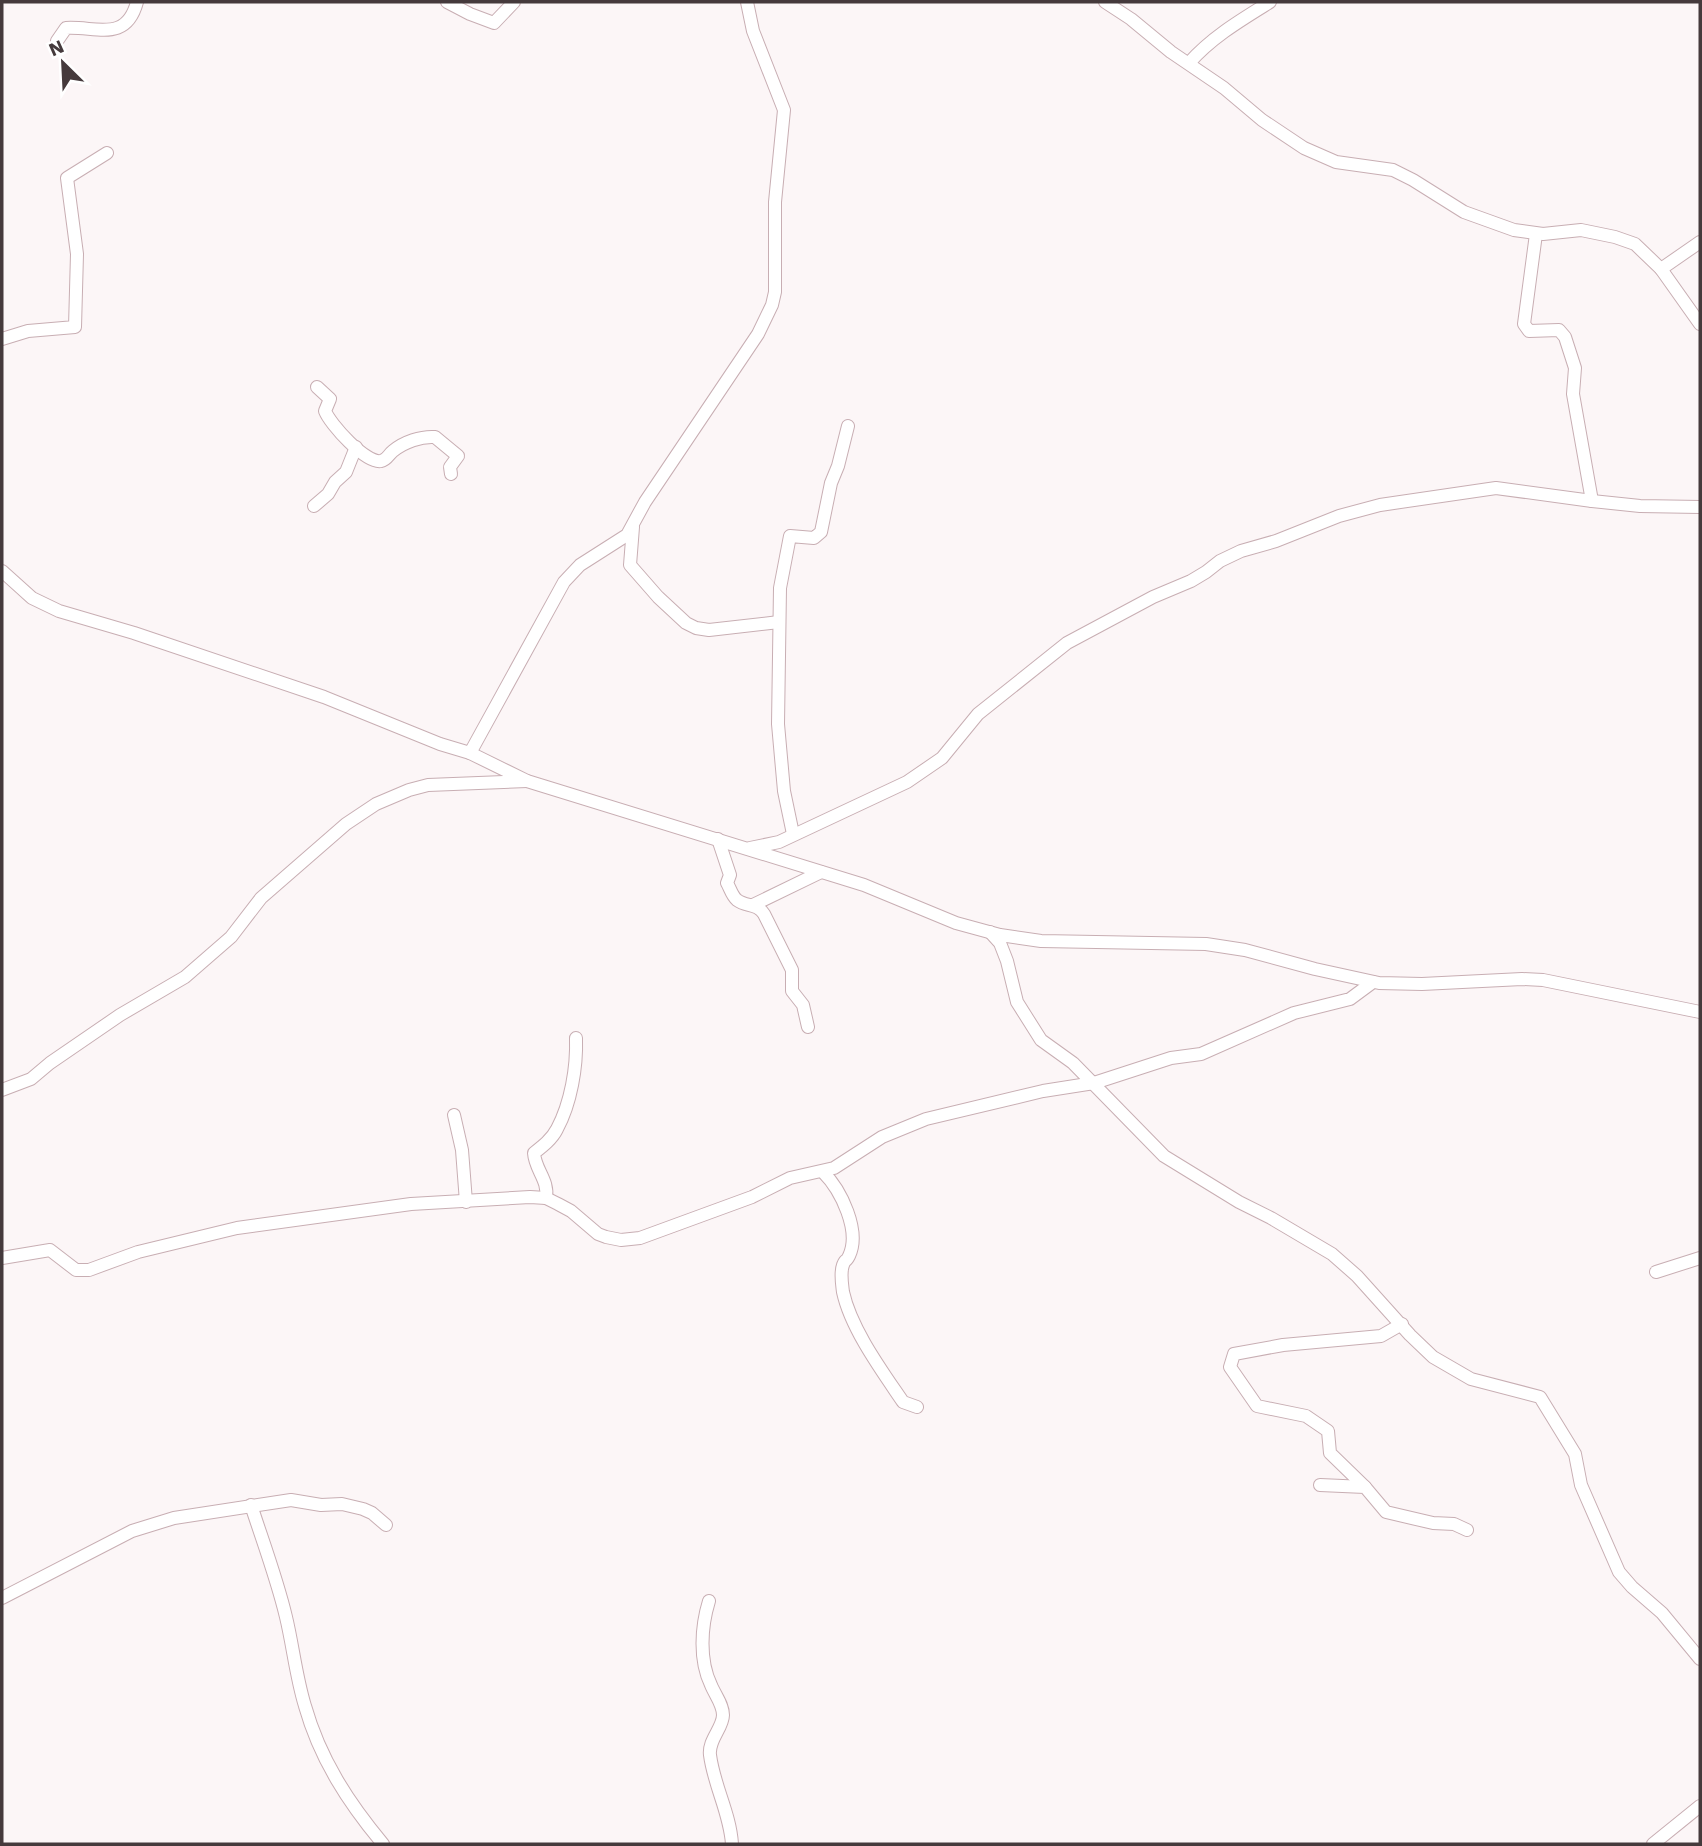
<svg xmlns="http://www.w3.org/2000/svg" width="1702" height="1846" font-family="'Work Sans',sans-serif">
<rect width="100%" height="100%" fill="#fcf6f7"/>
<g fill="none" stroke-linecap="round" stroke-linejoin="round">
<defs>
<g id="minor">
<polyline points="447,2 470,14 494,23 514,2"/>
<polyline points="1105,2 1131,19 1171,52 1224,88 1262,120 1304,148 1336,162 1393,170 1413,180 1464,212 1514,230 1543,234 1581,230 1615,237 1635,244 1661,269 1700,324"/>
<path d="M57 41 66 28C96 26 126 43 137 2"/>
<path d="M1189 63C1212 37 1241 20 1270 2"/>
<polyline points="1536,234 1524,324 1529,331 1559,330 1565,337 1575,368 1573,394 1592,501"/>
<polyline points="1661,269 1700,242"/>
<polyline points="2,339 28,331 75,327 77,254 67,178 107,153"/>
<path d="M317 387 330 399 325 411C330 424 366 464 381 461 387 460 388 455 393 451 404 442 421 436 435 437L458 456 450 467 451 474"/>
<polyline points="314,506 328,494 335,482 346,472 356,447"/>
<polyline points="633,527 630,565 658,597 686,623 696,628 709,630 779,622"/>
<polyline points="2,571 32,598 59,611 134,633 324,697 440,744 470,753 527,781 864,885 956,923 1000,935 1041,941 1206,944 1245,950 1315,969 1379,983 1422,984 1522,979 1543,980 1700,1012"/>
<polyline points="470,753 564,582 580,565 627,535 645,502 758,334 772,305 775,292 775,202 784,110 753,31 747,2"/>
<polyline points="793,834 784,791 778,724 780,588 790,536 814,538 821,532 831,483 838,466 848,426"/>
<path d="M718 839 730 875 727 883C730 888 732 896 737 900 746 907 757 903 764 914L792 970V991L803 1005 808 1027"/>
<polyline points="750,848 779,842 907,782 942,758 978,714 1067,643 1153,597 1191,581 1206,572 1220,561 1241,551 1276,541 1339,516 1380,505 1496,488 1592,501 1640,506 1700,507"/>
<polyline points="753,905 821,872"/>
<polyline points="990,932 1000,943 1007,961 1017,1002 1041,1040 1073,1063 1164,1156 1239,1202 1271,1218 1332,1254 1357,1276 1410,1335 1433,1357 1471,1379 1540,1397 1575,1454 1581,1485 1619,1572 1632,1587 1662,1613 1700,1659"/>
<polyline points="2,1090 31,1079 50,1063 120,1015 185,977 231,937 261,898 346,824 376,804 409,790 428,785 527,781"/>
<polyline points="454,1115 462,1150 466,1202"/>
<path d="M823 1172C841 1190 861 1231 849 1256 845 1264 846 1257 843 1265 840 1273 842 1284 843 1292 851 1329 882 1371 903 1402L917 1407"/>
<path d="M546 1198C549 1180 535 1170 534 1153 543 1146 552 1139 557 1129 571 1103 577 1067 576 1038"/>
<polyline points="2,1258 50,1250 76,1270 89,1270 138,1252 237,1228 411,1204 530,1197 546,1198 558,1204 571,1211 598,1234 606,1237 621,1240 640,1238 752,1197 790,1178 834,1168 882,1137 926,1119 1043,1091 1094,1083 1171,1058 1201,1054 1294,1013 1350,999 1373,982"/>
<polyline points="1656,1272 1700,1258"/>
<polyline points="1320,1485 1365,1487 1386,1512 1433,1523 1454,1524 1467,1530"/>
<polyline points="1365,1487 1330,1453 1328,1431 1306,1416 1257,1406 1230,1367 1234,1354 1283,1345 1381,1336 1402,1324"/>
<path d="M251 1505C263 1542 277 1579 286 1617 293 1646 296 1677 305 1706 320 1759 348 1802 383 1844"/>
<polyline points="2,1598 132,1531 174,1518 291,1500 321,1505 342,1504 363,1509 372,1513 386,1525"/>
<path d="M709 1601C701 1627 699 1660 711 1685 715 1695 723 1704 723 1715 723 1728 708 1740 710 1755 714 1786 730 1813 732 1844"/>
<polyline points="1653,1844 1700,1806"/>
</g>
</defs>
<use href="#minor" stroke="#c8aeb3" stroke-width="14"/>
<use href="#minor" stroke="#fff" stroke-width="12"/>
</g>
<rect width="1702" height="1846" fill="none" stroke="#453a3c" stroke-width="7"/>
<g transform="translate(63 63) rotate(336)" stroke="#ffffff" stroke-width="5" paint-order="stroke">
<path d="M0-5L12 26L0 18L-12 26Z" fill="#453a3c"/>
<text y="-10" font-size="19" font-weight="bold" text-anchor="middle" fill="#453a3c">N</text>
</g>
</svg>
